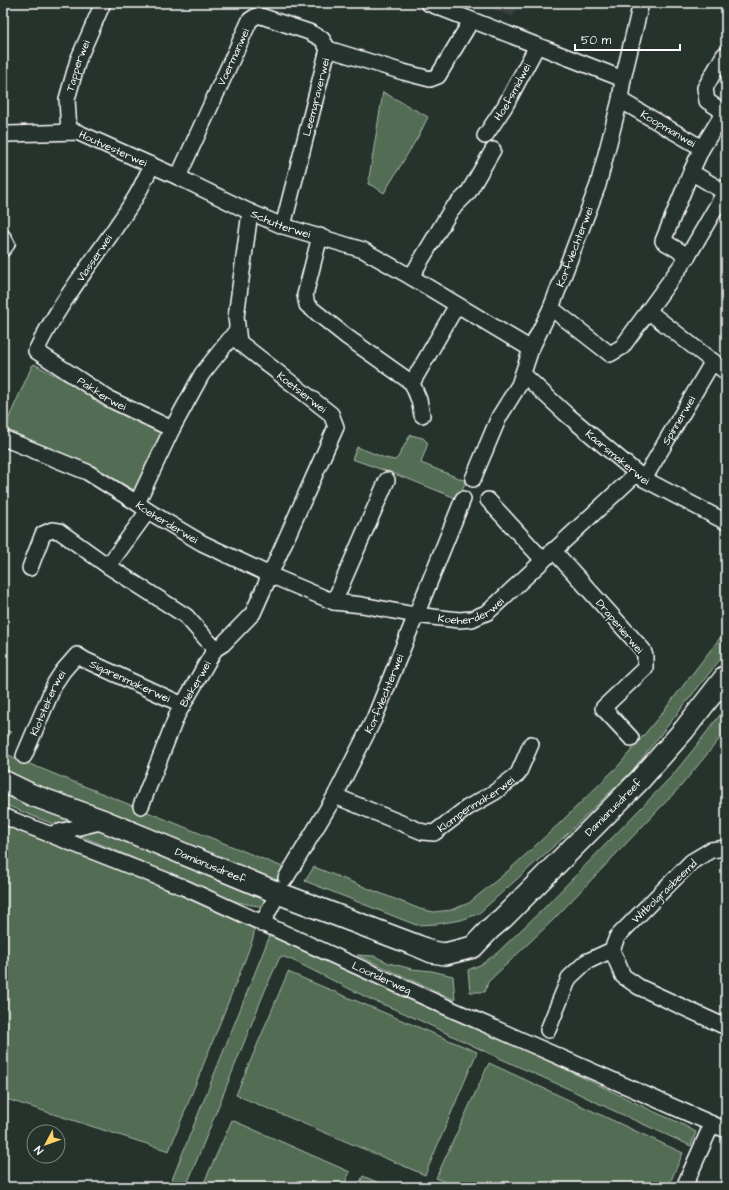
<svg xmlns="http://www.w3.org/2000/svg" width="729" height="1190" font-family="'Architects Daughter',sans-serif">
<rect width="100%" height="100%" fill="#26332d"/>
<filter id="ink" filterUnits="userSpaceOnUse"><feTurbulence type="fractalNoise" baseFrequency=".025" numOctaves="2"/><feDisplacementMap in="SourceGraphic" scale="8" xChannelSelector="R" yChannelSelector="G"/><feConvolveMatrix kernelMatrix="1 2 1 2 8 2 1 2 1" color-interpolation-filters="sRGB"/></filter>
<g filter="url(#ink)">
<polygon fill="#37403f" points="478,3 519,3 513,17"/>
<g fill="#526d54" stroke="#a8b6aa">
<polygon points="383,92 428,117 419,135 384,193 375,187 368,184"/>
<polygon points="34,364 75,386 106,405 165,432 136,491 89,466 8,430 6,424 32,366"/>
<polygon points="411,435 423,438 428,443 421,463 466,481 458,499 411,480 352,459 357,447 385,458 395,460 398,457 409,437"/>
<polygon points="726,630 726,652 631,772 564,837 478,914 461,920 437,924 416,925 305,881 314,867 420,909 434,912 451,910 469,903 509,870 561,822 620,764 662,713"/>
<polygon points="726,707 726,731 681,786 553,920 488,982 485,992 470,992 468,970 482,964 497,953 543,909 671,777 693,750"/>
<polygon points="3,729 11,732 3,746 4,753 20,760 285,868 276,883 13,777 3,771"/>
<path d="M3 789 268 898 263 906C238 906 208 890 185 880 125 855 65 828 3 804Z"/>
<polygon points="3,823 36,834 255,927 253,938 245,960 169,1151 3,1098"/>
<polygon points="271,935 373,980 504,1041 517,1046 659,1114 678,1122 696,1132 691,1146 610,1109 571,1090 499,1058 404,1013 372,1000 292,960 284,957 280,957 268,983 186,1187 169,1187 268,940"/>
<polygon points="357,955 374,956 389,963 412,969 432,971 453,976 455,1000"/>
<polygon points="288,972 477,1052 425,1175 236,1095"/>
<polygon points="489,1063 683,1153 668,1187 456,1187 436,1178"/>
<polygon points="232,1120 350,1172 343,1187 202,1187"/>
<polygon points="363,1176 388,1187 358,1187"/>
</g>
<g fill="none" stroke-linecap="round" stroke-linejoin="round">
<defs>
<g id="street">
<polyline points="428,3 623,79"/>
<path id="s1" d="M620 100 702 148 724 112 707 101 705 88 724 55"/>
<path id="s2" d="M69 132 67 99 78 60 103 3"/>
<path id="s3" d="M3 136 8 134 77 132 178 177 250 212 283 226 363 250 411 277 531 349"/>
<path id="s4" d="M485 136 505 106 537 46"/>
<polyline points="702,148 691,172 726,193"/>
<path id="s5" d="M152 165C146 176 142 187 135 198 103 250 62 296 36 351L109 399 172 429"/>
<path id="s6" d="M178 177 250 20 258 15 309 32 322 39 328 49"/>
<path id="s7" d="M283 226 328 49 403 72 430 79 438 76 471 21"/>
<polyline points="320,236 305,295 307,305 347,337 412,383 419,400 422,415"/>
<polyline points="3,237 7,244 3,249"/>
<polyline points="688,256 663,241 691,172"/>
<polyline points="411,277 451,210 468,193 493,150"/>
<polyline points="551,308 610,354 622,347 688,256 725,192"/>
<polyline points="648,311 726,372"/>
<path id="s8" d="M523 374 565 413 644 479 726 522"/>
<polyline points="412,383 457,305"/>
<path id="s9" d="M3 438 87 472 137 503 148 511 202 543 270 575 334 602 362 605 415 615 459 620 472 619 488 612 636 474"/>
<path id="s10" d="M473 479 499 417 519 385 531 349 551 308 598 185 620 100 623 79 641 3"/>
<path id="s11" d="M644 479 713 361"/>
<polyline points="488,500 543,560"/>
<polyline points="137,503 172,429 202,374 237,330"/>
<polyline points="553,550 643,650 645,656 645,668 603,708 631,738"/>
<polyline points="108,566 148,511"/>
<polyline points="30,568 43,534 52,530 59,531 108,566 186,616 215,649"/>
<polyline points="334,602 387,480"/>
<path id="s12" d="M24 756 55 683 63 671 77 655 85 660 183 705"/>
<path id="s13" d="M335 796 423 832 434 833 467 808 495 792 518 774 531 744"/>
<path id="s14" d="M141 806 177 715 215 649 223 644 253 613 336 427 331 414 239 342 236 317 250 212"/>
<path id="s15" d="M3 816 183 887 453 1010 726 1130"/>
<polyline points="51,834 104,821"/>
<polyline points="726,848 711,850 691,862 617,937 612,950 623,976 639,987 726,1027"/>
<path id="s16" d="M286 878 335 796 374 719 463 499"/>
<polyline points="262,924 278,893"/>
<polyline points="548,1030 569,978 586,962 612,950"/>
<polyline points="684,1187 712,1124"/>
</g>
<g id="secondary">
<path id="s17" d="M3 781 32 795 104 821 278 893 418 946 432 952 445 954 473 947 490 929 503 918 639 781 684 730 726 676"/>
</g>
</defs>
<use href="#street" stroke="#fff" stroke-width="18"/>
<use href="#secondary" stroke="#fff" stroke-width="24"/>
<use href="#street" stroke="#26332d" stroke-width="15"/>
<use href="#secondary" stroke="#26332d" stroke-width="21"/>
</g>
</g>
<g text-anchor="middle" stroke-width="4" stroke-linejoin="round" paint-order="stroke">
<g font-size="11" fill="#fff" stroke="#26332d">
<text dy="4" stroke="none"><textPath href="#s6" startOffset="132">Voermanwei</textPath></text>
<text dy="4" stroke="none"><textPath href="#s2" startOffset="68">Tapperwei</textPath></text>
<text dy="4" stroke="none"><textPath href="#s4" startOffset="52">Hoefsmidwei</textPath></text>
<text dy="4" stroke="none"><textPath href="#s7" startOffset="133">Leemgraverwei</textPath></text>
<text dy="4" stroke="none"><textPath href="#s1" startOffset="56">Koopmanwei</textPath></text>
<text dy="4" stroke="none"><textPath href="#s3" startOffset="114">Houtvesterwei</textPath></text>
<text dy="4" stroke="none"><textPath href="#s3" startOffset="298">Schutterwei</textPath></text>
<text dy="4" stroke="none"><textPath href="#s10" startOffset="254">Korfvlechterwei</textPath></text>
<text transform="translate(94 258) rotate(-56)" y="4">Vlasserwei</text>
<text transform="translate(302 392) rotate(38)" y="4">Koetsierwei</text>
<text dy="4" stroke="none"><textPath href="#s5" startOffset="298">Pakkerwei</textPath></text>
<text dy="4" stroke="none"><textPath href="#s11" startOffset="68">Spinnerwei</textPath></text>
<text dy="4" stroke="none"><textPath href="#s8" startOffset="126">Kaarsmakerwei</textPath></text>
<text dy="4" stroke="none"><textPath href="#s9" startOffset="185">Koeherderwei</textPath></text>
<text dy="4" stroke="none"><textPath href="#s9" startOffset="511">Koeherderwei</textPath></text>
<text transform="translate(620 626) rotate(50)" y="4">Drapenierwei</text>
<text dy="4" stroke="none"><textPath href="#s12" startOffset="174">Sigarenmakerwei</textPath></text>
<text dy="4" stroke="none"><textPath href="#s14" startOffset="134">Blekerwei</textPath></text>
<text dy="4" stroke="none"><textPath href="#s16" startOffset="209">Korfvlechterwei</textPath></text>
<text dy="4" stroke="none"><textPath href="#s12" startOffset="58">Klotstekerwei</textPath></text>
<text dy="4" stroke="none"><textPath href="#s13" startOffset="157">Klompenmakerwei</textPath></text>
<text dy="4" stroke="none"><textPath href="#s17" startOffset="702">Damianusdreef</textPath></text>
<text dy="4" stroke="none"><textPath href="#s17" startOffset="224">Damianusdreef</textPath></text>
<text transform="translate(664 891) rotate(-44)" y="4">Witbolgrasbeemd</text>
<text dy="4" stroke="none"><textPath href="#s15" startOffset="412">Loonderweg</textPath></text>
</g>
</g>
<rect width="729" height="1190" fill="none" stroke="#26332d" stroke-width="16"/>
<rect x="8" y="8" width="713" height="1174" fill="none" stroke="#fff" stroke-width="1.5" filter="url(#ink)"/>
<g transform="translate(46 1144) rotate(229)"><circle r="19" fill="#26332d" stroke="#7d8581"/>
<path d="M0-3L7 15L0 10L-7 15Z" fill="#ffd166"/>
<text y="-6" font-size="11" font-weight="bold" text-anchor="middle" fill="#ffffff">N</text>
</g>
<path d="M575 44v6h105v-6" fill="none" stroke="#ffffff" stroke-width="2"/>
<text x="581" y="44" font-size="12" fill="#ffffff" stroke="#26332d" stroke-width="3" paint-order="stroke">50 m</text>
</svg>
